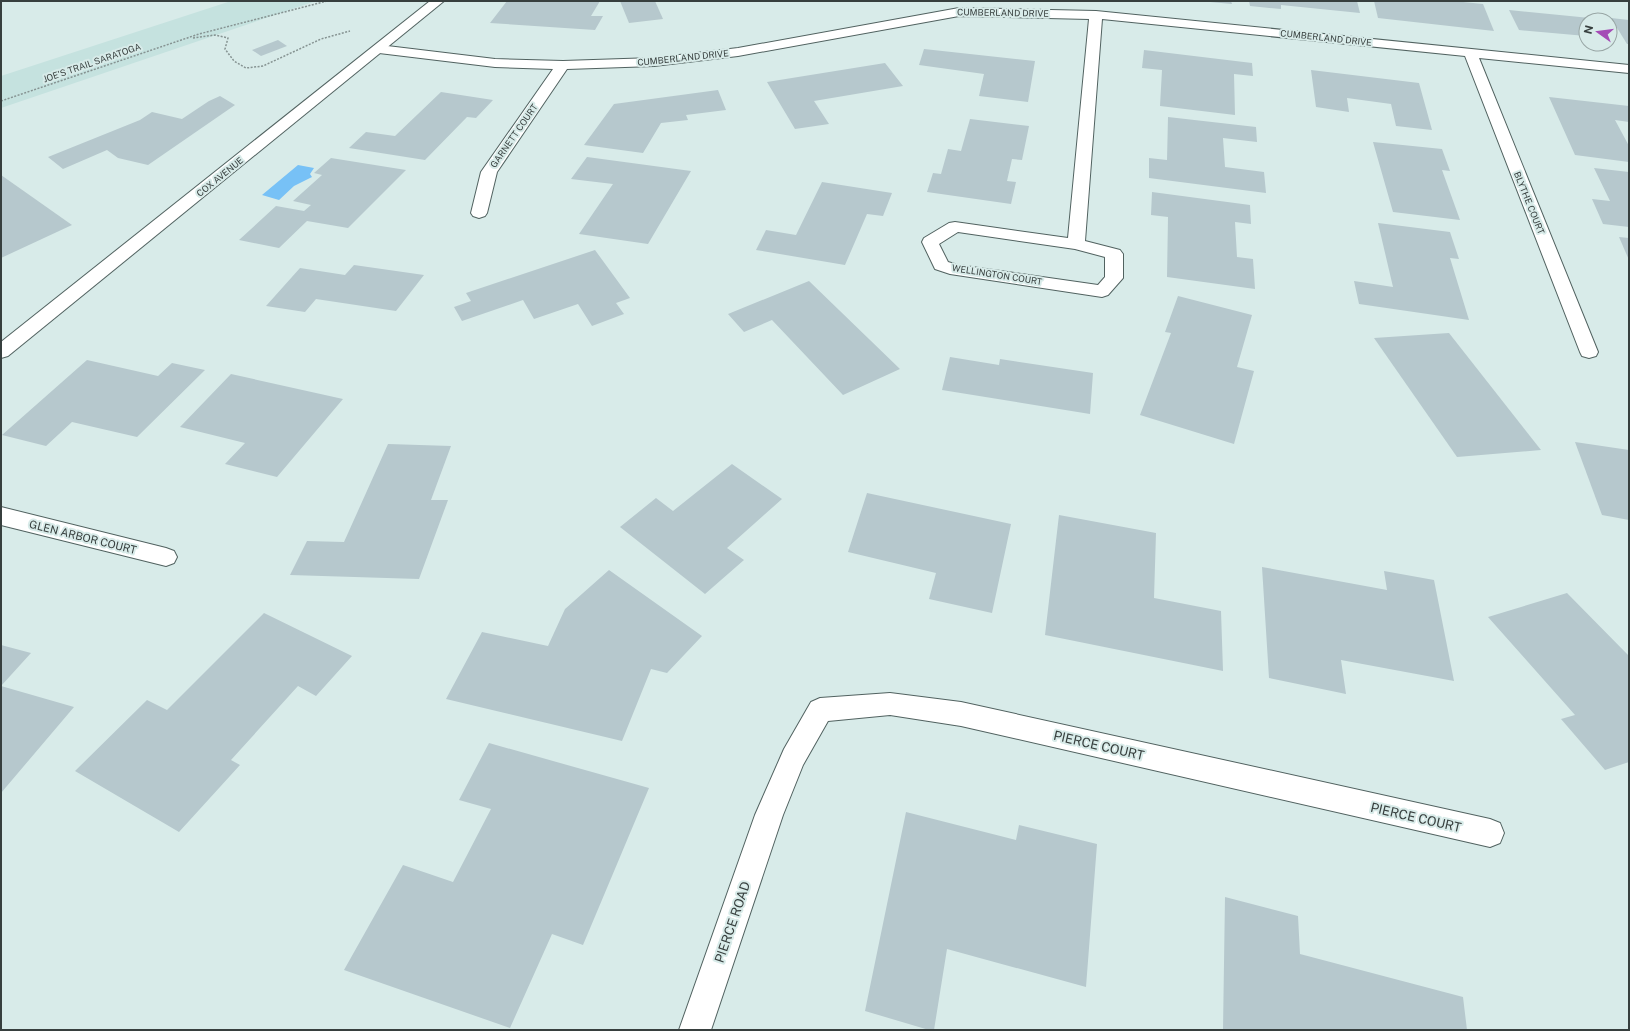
<svg xmlns="http://www.w3.org/2000/svg" width="1630" height="1031" font-family="'Public Sans',sans-serif">
<rect width="100%" height="100%" fill="#d8ebe9"/>
<polygon fill="#c5e2df" points="231,1 316,1 1,108 1,76"/>
<polygon fill="#77c1f6" points="298,165 314,168 310,174 312,177 294,186 279,200 262,195"/>
<g fill="#b6c8cd">
<polygon points="507,1 600,1 591,16 603,16 595,30 490,23"/>
<polygon points="620,1 655,1 663,19 629,23"/>
<polygon points="1210,1 1231,1 1232,4 1210,2"/>
<polygon points="1249,1 1357,1 1360,13 1281,5 1281,9 1250,6"/>
<polygon points="1374,1 1453,1 1483,4 1494,31 1378,18"/>
<polygon points="1509,10 1590,18 1591,20 1586,20 1586,36 1519,30"/>
<polygon points="1611,18 1629,20 1629,44 1627,44"/>
<polygon points="278,40 287,46 261,56 252,50"/>
<polygon points="924,49 1035,61 1028,102 979,96 984,74 919,65"/>
<polygon points="1144,50 1252,63 1253,76 1234,74 1235,115 1160,106 1162,70 1142,68"/>
<polygon points="885,63 903,86 814,101 829,124 795,129 767,82"/>
<polygon points="1311,70 1419,83 1432,130 1396,126 1391,104 1347,98 1349,112 1316,107"/>
<polygon points="718,90 726,110 686,115 688,120 661,123 643,153 584,145 614,104"/>
<polygon points="441,92 493,100 476,118 467,117 425,160 349,148 366,132 395,136"/>
<polygon points="220,96 235,105 148,165 118,158 107,150 63,169 48,157 140,120 152,112 182,119 209,101"/>
<polygon points="1549,97 1629,106 1629,122 1615,120 1629,146 1629,162 1575,155"/>
<polygon points="1168,117 1256,127 1257,142 1223,138 1225,167 1264,172 1266,193 1149,178 1149,158 1167,160"/>
<polygon points="970,119 1029,126 1022,160 1012,159 1007,181 1016,182 1011,204 927,192 933,173 941,174 948,149 961,151"/>
<polygon points="1373,142 1442,149 1450,171 1442,170 1460,220 1393,212"/>
<polygon points="587,157 691,171 648,244 579,234 613,184 571,179"/>
<polygon points="331,158 406,170 348,228 307,221 279,248 239,240 276,206 304,211 311,205 293,201 322,175 314,173"/>
<polygon points="1594,168 1629,172 1629,227 1603,224 1592,199 1610,201"/>
<polygon points="1,175 72,225 1,258"/>
<polygon points="822,182 892,193 883,216 867,214 845,265 756,250 766,230 796,235"/>
<polygon points="1152,192 1250,205 1251,224 1235,222 1237,257 1253,259 1255,289 1167,277 1168,217 1151,215"/>
<polygon points="1378,223 1450,232 1459,259 1450,258 1469,320 1359,304 1354,281 1393,287"/>
<polygon points="1619,237 1629,238 1629,260"/>
<polygon points="595,250 630,298 616,303 624,314 592,326 578,304 534,319 523,300 462,321 454,307 471,301 466,293"/>
<polygon points="354,265 424,275 396,311 316,299 305,312 266,306 300,268 345,275"/>
<polygon points="809,281 900,369 843,395 772,320 744,332 728,314"/>
<polygon points="1178,296 1252,315 1237,367 1254,371 1234,444 1140,415 1171,333 1165,332"/>
<polygon points="1449,333 1541,450 1457,457 1374,338"/>
<polygon points="950,357 999,365 1000,359 1093,373 1090,414 942,390"/>
<polygon points="87,360 158,376 172,363 205,370 137,437 72,422 46,446 2,435"/>
<polygon points="231,374 343,399 277,477 225,464 245,443 180,427"/>
<polygon points="1575,442 1629,450 1629,520 1602,515"/>
<polygon points="388,444 451,446 431,500 448,500 419,579 290,575 307,541 344,542"/>
<polygon points="732,464 782,499 727,548 744,560 705,594 620,527 656,498 673,511"/>
<polygon points="867,493 1011,524 992,613 929,599 936,573 848,552"/>
<polygon points="1059,515 1156,533 1154,598 1221,611 1223,671 1045,635"/>
<polygon points="1262,567 1387,590 1384,571 1434,580 1454,681 1341,660 1346,694 1269,678"/>
<polygon points="609,570 702,636 667,673 651,669 622,741 446,699 482,632 548,646 565,609"/>
<polygon points="1567,593 1629,656 1629,762 1605,770 1561,719 1575,715 1488,617"/>
<polygon points="264,613 352,656 316,696 298,686 231,760 240,765 179,832 75,771 147,700 167,710"/>
<polygon points="1,645 31,653 1,686 74,707 1,793"/>
<polygon points="489,743 649,788 583,945 552,934 510,1028 344,970 403,865 453,882 491,809 459,800"/>
<polygon points="906,812 1016,840 1019,825 1097,844 1086,987 947,949 934,1030 929,1030 865,1011"/>
<polygon points="1225,897 1298,916 1300,954 1463,997 1467,1030 1223,1030"/>
</g>
<g fill="none" stroke-linecap="round" stroke-linejoin="round">
<defs>
<g id="minor">
<path d="M959 8 1096 11 1629 65V73L1479 58 1598 352 1596 356 1589 358 1582 356 1580 352 1465 56 1102 19 1085 241 1120 250 1123 254V278L1108 295 1102 297 950 274 935 269 922 242 924 238 949 223 955 222 1068 238 1089 19 959 16 738 56 654 66 567 69 497 172 487 213 485 216 479 218 473 216 471 213 481 172 553 69 495 67 379 53 374 52 372 49 374 46 379 45 495 59 563 61 654 58 738 48ZM958 232 1075 249 1105 257V277L1098 285 958 265 948 262 939 244Z"/>
<polygon points="1,507 166,548 174,551 177,557 174,563 166,566 1,525"/>
<polygon points="890,693 961,702 1490,819 1500,823 1504,833 1500,843 1490,847 961,726 890,715 828,721 803,765 783,815 711,1030 679,1030 755,815 784,749 811,702 820,698"/>
</g>
<polygon id="secondary" points="430,1 444,1 8,356 1,358 1,342"/>
</defs>
<use href="#minor" stroke="#516260" stroke-width="2"/>
<use href="#secondary" stroke="#516260" stroke-width="2"/>
<g stroke="#869392" stroke-width="1.5" stroke-dasharray="2 1.5" stroke-linecap="butt">
<polyline points="193,38 215,35 228,38 225,49 234,61 246,68 263,66 321,39 350,31"/>
<polyline points="1,101 199,34 327,1"/>
</g>
<use href="#minor" fill="#fff" fill-rule="evenodd"/>
<use href="#secondary" fill="#fff" fill-rule="evenodd"/>
</g>
<g text-anchor="middle" stroke-width="4" stroke-linejoin="round" paint-order="stroke">
<g font-size="9" fill="#373f3e" stroke="#d8ebe9">
<text transform="translate(1003 13) rotate(1)" y="3">CUMBERLAND DRIVE</text>
<text transform="translate(1326 38) rotate(6)" y="3">CUMBERLAND DRIVE</text>
<text transform="translate(683 58) rotate(-6)" y="3">CUMBERLAND DRIVE</text>
<text transform="translate(92 63) rotate(-19)" y="3">JOE'S TRAIL SARATOGA</text>
<text transform="translate(514 136) rotate(-55)" y="3">GARNETT COURT</text>
<text transform="translate(220 177) rotate(-39)" y="3">COX AVENUE</text>
<text transform="translate(1529 203) rotate(68)" y="3">BLYTHE COURT</text>
<text transform="translate(997 275) rotate(9)" y="3">WELLINGTON COURT</text>
</g>
<g font-size="11" fill="#373f3e" stroke="#d8ebe9">
<text transform="translate(83 537) rotate(14)" y="4">GLEN ARBOR COURT</text>
</g>
<g font-size="13" fill="#373f3e" stroke="#d8ebe9">
<text transform="translate(1099 745) rotate(13)" y="5">PIERCE COURT</text>
<text transform="translate(1416 817) rotate(13)" y="5">PIERCE COURT</text>
<text transform="translate(732 922) rotate(-71)" y="5">PIERCE ROAD</text>
</g>
</g>
<rect width="1630" height="1031" fill="none" stroke="#373f3e" stroke-width="4"/>
<g transform="translate(1598 32) rotate(284)"><circle r="19" fill="#d8ebe9" stroke="#98a6a5"/>
<path d="M0-3L7 15L0 10L-7 15Z" fill="#a44bb6"/>
<text y="-6" font-size="11" font-weight="bold" text-anchor="middle" fill="#373f3e">N</text>
</g>
</svg>
